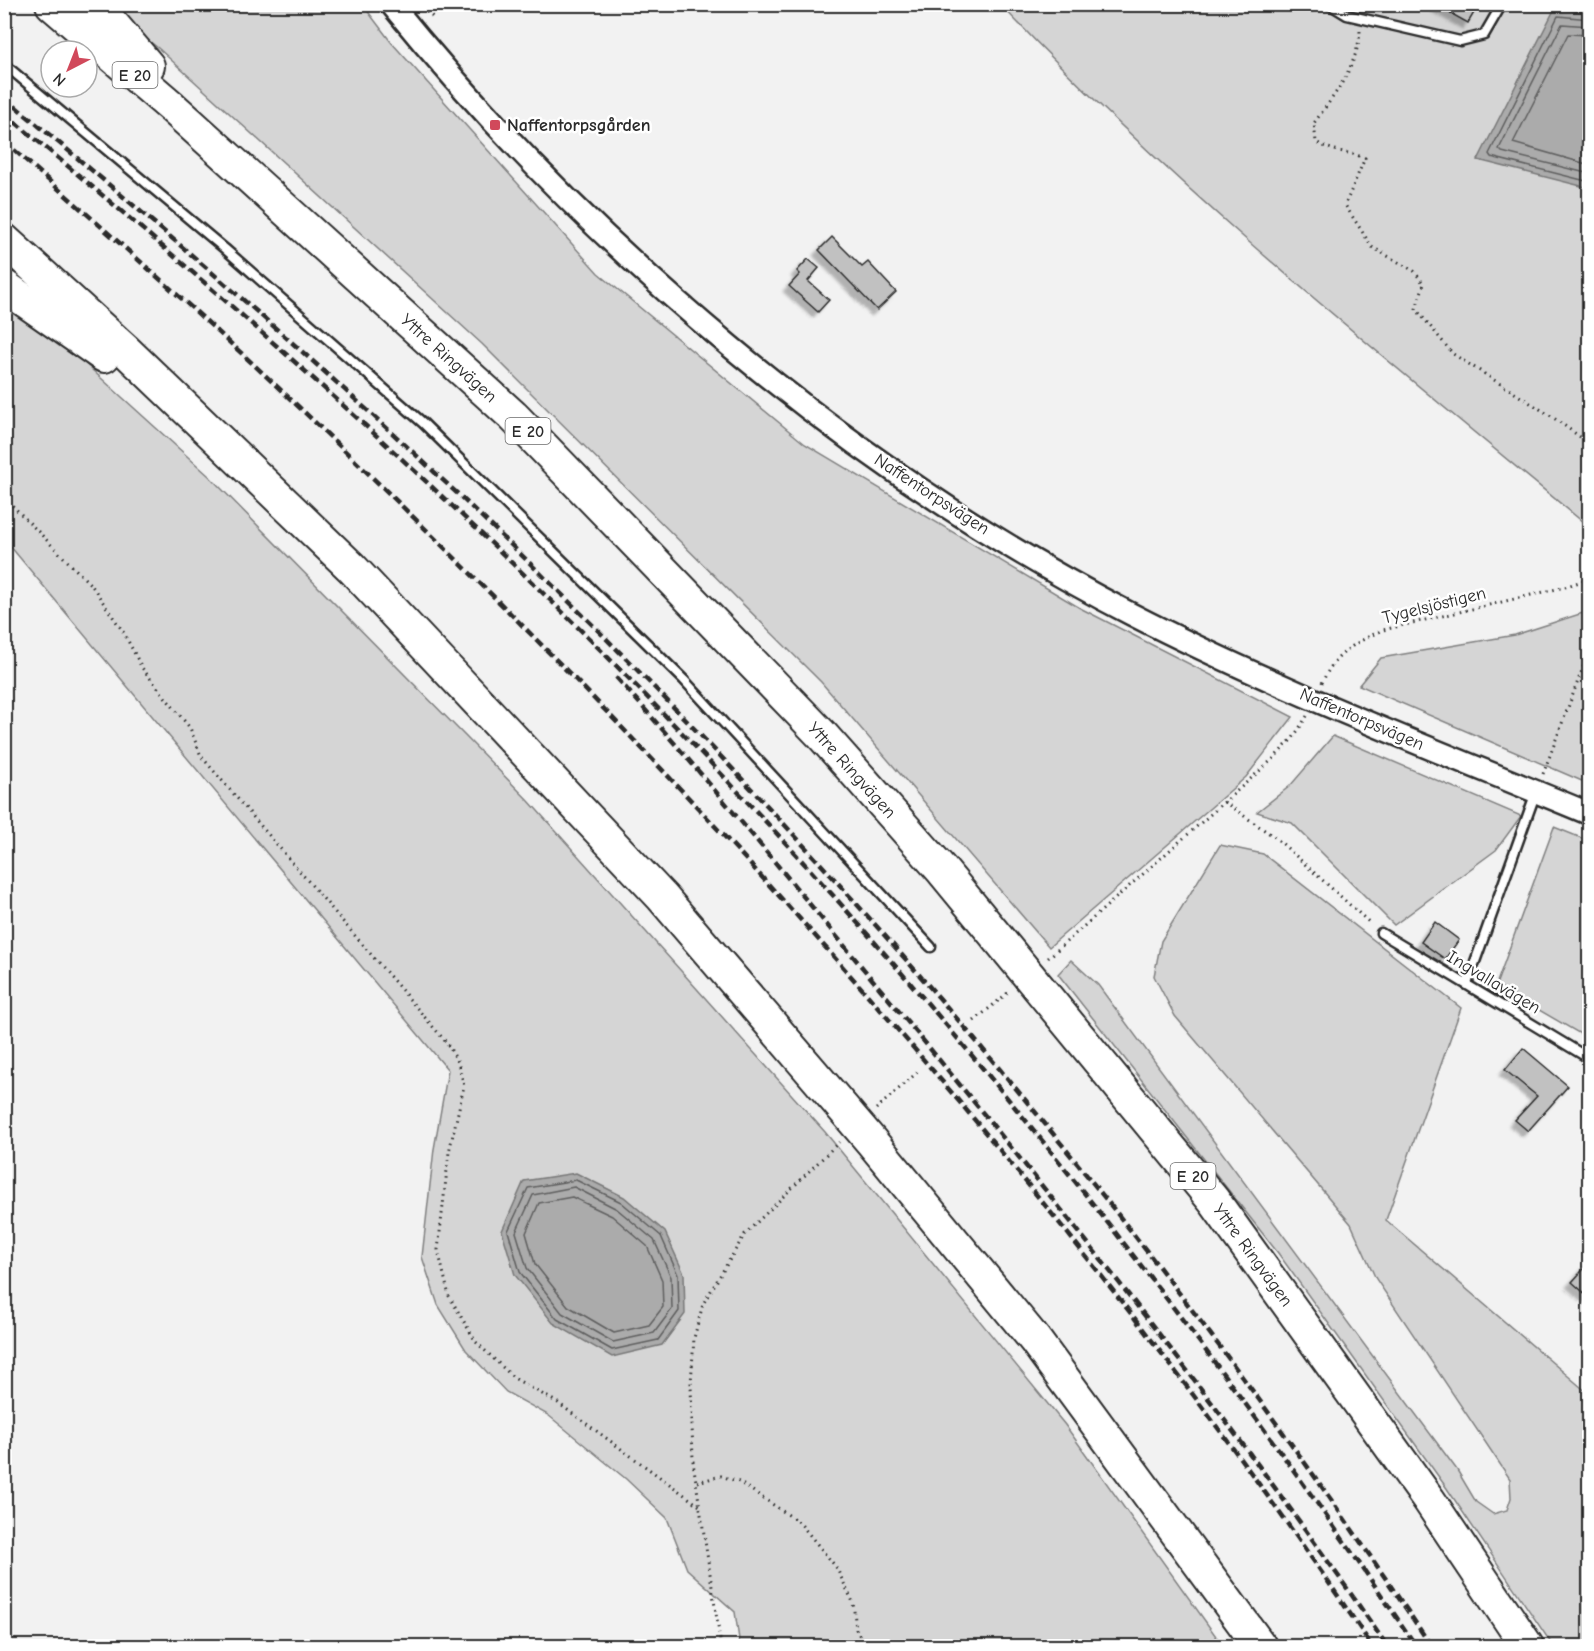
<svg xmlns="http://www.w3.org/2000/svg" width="1594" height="1651" font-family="'Comic Neue',sans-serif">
<defs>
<filter id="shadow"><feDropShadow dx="-5.5" dy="5.5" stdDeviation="1.5" flood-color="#0004"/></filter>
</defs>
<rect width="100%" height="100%" fill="#f2f2f2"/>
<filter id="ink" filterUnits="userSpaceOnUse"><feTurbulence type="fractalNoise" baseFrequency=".0167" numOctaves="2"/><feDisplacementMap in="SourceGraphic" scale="12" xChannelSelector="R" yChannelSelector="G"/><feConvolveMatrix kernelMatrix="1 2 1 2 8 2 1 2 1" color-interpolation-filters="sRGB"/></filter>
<g filter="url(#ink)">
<g fill="#d5d5d5" stroke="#808080" stroke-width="1.5">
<polygon points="104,5 363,5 391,42 598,273 805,444 1080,608 1293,717 1246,777 1049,947 821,682 482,344 158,48"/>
<path d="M1001 5H1589V527C1387 360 1181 196 1001 5Z"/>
<polygon points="4,290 209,476 529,801 825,1132 1065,1425 1223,1646 740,1646 735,1612 687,1569 667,1518 626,1479 548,1415 506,1392 466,1350 438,1305 422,1257 434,1149 448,1070 5,540"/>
<polygon points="1589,611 1589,784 1359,685 1381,658 1515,635"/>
<polygon points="1333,736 1521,816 1496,850 1394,925 1292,823 1257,812 1290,786"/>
<polygon points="1554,827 1589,841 1589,1039 1496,985"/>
<polygon points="1220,845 1263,854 1461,1008 1386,1220 1589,1394 1589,1646 1553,1646 1446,1487 1278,1253 1058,974 1071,960 1098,985 1457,1470 1476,1502 1493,1514 1507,1510 1511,1498 1510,1479 1376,1279 1351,1224 1175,1016 1154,976 1161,941"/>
</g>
<g fill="#ababab" stroke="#787878" stroke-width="1.5">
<polygon points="1555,8 1589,13 1589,188 1478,160"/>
<polygon points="576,1173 624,1197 665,1232 684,1274 685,1314 662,1345 612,1357 553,1323 515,1275 502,1231 524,1181"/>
</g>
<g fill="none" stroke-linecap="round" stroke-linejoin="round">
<g stroke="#5e5e5e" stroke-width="1.5">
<polyline points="1590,19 1558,16 1489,154 1491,157 1590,182"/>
<polyline points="1590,26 1562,24 1499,149 1502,152 1590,174"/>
<polyline points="1590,35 1568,34 1513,143 1590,165"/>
<polygon points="576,1180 621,1202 661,1236 678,1275 679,1311 658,1340 612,1350 557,1319 520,1272 508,1231 528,1188"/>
<polygon points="574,1187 617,1209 654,1240 671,1277 672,1309 654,1333 613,1342 562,1313 527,1268 516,1232 533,1195"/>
<polygon points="572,1197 612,1216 647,1246 662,1280 663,1307 649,1325 614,1333 568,1306 535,1264 526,1233 539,1203"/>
</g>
</g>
<g fill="#c1c1c1" stroke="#2b2b2b" stroke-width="1.5" filter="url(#shadow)">
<polygon points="1434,4 1479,4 1468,23"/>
<polygon points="832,237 862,267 868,262 896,292 877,310 819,250"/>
<polygon points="808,259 819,268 808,281 829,300 818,312 789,286 800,274 797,271"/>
<polygon points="1435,922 1459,940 1445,959 1421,942"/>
<polygon points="1523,1048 1568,1086 1528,1131 1515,1120 1537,1096 1505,1070"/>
<polygon points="1590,1262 1590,1298 1572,1282"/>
</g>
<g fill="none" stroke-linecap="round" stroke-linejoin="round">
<defs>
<g id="service">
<polyline points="1329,4 1347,15 1460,41 1484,35 1502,4"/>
<polyline points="4,64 225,249 423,423 684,680 931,947"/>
<polyline points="1381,933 1590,1059"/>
<polyline points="1467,984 1536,792"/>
</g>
<path id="tertiary" d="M391 4C590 249 850 469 1131 614 1279 690 1436 750 1590 814"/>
<g id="motorway">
<polyline points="52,4 172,107 513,416 821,734 941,869 1214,1201 1429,1500 1527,1646"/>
<polyline points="95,4 148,66"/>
<polyline points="4,240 124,349 351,567 662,897 871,1141 1035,1340 1260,1646"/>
<polyline points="4,286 104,356"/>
</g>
</defs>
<use href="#service" stroke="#2b2b2b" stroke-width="13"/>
<use href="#tertiary" stroke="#2b2b2b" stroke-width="26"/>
<use href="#motorway" stroke="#2b2b2b" stroke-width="36"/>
<g stroke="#2b2b2b" stroke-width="3" stroke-dasharray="1.5 4.5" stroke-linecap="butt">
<polyline points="422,8 434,18"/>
<path d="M1360 31C1358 65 1334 96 1314 123L1316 142C1332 152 1347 151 1365 158L1345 205 1372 247 1414 271 1424 284 1416 309 1453 354 1551 416 1590 444"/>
<polyline points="4,497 92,586 124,633 142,668 190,728 201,756 446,1042 458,1062 464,1086 449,1152 438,1250 449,1296 476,1342 514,1378 558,1403 701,1507"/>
<path d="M1322 683C1334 654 1356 642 1383 630L1565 587 1590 578"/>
<polyline points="1543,774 1590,649"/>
<polyline points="1224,802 1276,838 1371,924"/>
<polyline points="1048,958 1273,759 1293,738 1307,716"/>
<polyline points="974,1021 1010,991"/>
<polyline points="876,1109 920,1070"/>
<polyline points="697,1482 721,1476 739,1482 799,1522 836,1567 853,1602 856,1629 865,1646"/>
<polyline points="721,1646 693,1462 691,1384 694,1338 703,1304 745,1234 839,1142"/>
</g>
<use href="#service" stroke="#fff" stroke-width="8"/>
<use href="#tertiary" stroke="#fff" stroke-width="21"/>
<use href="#motorway" stroke="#fff" stroke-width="32"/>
<g stroke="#2b2b2b" stroke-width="4.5" stroke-dasharray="9 4.5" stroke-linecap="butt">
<path d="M4 97C190 251 372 408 544 577 875 901 1175 1260 1431 1646"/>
<path d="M4 113C229 299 446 491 650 700 934 990 1189 1310 1416 1646"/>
<path d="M4 141C112 236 220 331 323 430 709 798 1074 1203 1372 1646"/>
<path d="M616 677C708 779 794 886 882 991 1059 1203 1231 1418 1387 1646"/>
</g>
</g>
</g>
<rect fill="#d1495b" stroke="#fff" stroke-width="2" x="489" y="119" width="12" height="12" rx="3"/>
<g text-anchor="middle" stroke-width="5" stroke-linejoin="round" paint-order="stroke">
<g fill="#fff" stroke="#6b6b6b" stroke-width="1.5">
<rect x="112.5" y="62" width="45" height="26" rx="4.5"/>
<rect x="505.5" y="418" width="45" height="26" rx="4.5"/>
<rect x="1170.5" y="1163" width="45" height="26" rx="4.5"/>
</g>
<g font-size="16" font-weight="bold" fill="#2b2b2b">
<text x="135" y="81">E 20</text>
<text x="528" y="437">E 20</text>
<text x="1193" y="1182">E 20</text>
</g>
<g font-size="18" font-weight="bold" fill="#2b2b2b" stroke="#fff" text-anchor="start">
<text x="507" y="131">Naffentorpsgården</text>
</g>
<g font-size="18" fill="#2b2b2b" stroke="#fff">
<text transform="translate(449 358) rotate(42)" y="6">Yttre Ringvägen</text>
<text transform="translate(932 494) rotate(33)" y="6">Naffentorpsvägen</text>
<text transform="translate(1434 605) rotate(-14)" y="6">Tygelsjöstigen</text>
<text transform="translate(1362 719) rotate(23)" y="6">Naffentorpsvägen</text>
<text transform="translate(852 770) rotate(48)" y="6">Yttre Ringvägen</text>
<text transform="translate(1494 982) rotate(31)" y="6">Ingvallavägen</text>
<text transform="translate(1253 1255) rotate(54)" y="6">Yttre Ringvägen</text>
</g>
</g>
<rect width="1594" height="1651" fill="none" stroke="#fff" stroke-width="24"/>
<rect x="12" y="12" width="1570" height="1627" fill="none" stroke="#2b2b2b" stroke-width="2" filter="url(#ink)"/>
<g transform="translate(69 69) rotate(222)"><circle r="28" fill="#ffffff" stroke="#aaaaaa" stroke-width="1.5"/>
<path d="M0-4.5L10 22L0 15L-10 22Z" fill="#d1495b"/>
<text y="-9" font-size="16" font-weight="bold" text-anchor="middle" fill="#2b2b2b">N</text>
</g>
</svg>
